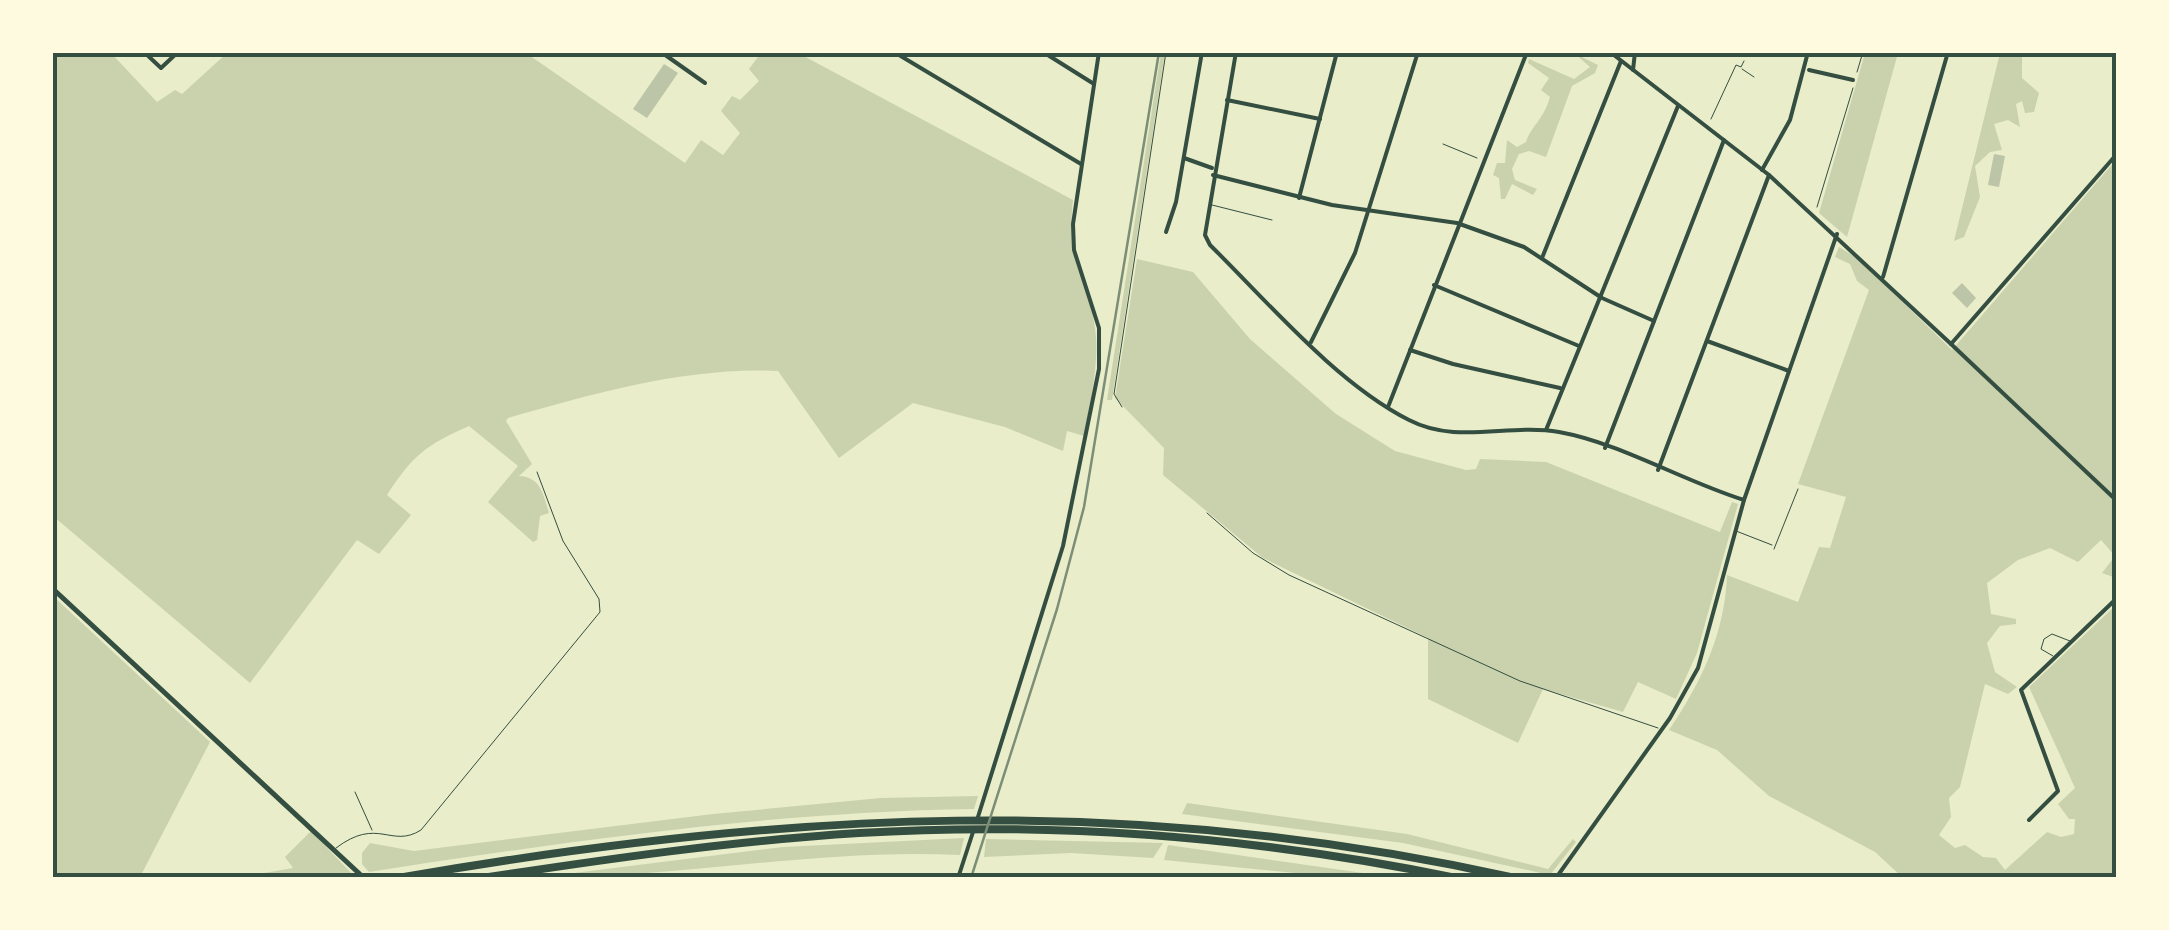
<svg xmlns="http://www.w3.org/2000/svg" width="2169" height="930" font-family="'Noto Serif',serif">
<rect width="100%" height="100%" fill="#e9edc9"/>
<g fill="#cad2ad">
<polygon points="1161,52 1165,53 1112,400 1107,400"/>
<path d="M57 53H111L157 102 175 90 182 94 227 53H526L685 163 701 140 723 155 740 133 721 111 732 96 740 100 759 81 749 69 761 53H798L1073 200C1066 262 1088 274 1095 328 1100 363 1090 401 1084 436L1067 431 1063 451 1005 427 913 403 839 458 778 371C686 367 596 393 508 418L506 421 532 464 519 476C541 477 543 494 549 513L540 516 537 540 533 542 488 502 518 466 469 426C426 445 413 455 387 495L411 515 379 554 357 540 250 683 53 516 52 60Z"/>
<path d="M1574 53 1598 65 1595 73 1572 86 1546 157 1529 151 1519 154 1512 169 1515 180 1537 189 1533 195 1512 184 1505 199H1501L1499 178 1493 175 1497 163H1505L1507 140 1517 147 1526 142C1531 126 1543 121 1550 97L1541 90 1549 78 1528 63 1529 59 1574 79 1590 67Z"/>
<polygon points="1865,53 1898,53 1847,237 1819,213"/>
<polygon points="2000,53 2022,53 2022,78 2039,93 2034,112 2025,113 2022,101 2016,104 2020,127 2008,120 1994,124 2002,150 1990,152 1975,166 1980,197 1964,237 1954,241"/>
<path d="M2116 160V578L2102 573 2115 556 2101 540 2078 562 2050 548 2018 560 1987 583 1991 614 2016 619V624L2000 626 1987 643 1995 672 2017 687 2008 694 1985 684 1960 787 1949 798 1951 817 1939 835 1955 848 1965 845 1983 857 1996 858 2005 870 2047 832 2061 837 2074 834 2075 819H2069L2058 804 2075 788 2029 687 2116 605V877H1902L1875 852 1769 796 1717 750 1669 730C1701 683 1725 633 1727 575L1798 602 1819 547 1830 548 1846 497 1798 484 1869 290 1857 281 1850 264 1835 257 1839 247 1857 258 1952 350Z"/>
<polygon points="1137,259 1193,272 1250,339 1336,414 1395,451 1466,470 1476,469 1480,459 1546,462 1720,532 1732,502 1738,504 1697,653 1676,699 1638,682 1623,712 1543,689 1518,743 1428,699 1428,638 1263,558 1163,475 1164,448 1115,398"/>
<polygon points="53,596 210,742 140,877 53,877"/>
<path d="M978 796 974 809C770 812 570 841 369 872L362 864V853L370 843 414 851 713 814 881 798Z"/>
<polygon points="1187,803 1407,834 1548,869 1573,839 1576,842 1550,875 1403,843 1182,814"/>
<polygon points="311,831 354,876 236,878 293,868 285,857"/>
<path d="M964 838 960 855C820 848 682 878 542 877L783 847Z"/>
<polygon points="986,839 1163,843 1153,858 1071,853 984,857"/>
<polygon points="1168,845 1391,877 1336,877 1164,860"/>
</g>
<g fill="#bcc5a7">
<polygon points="664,64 678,73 647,118 633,109"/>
<polygon points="1994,154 2005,156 1999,187 1988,185"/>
<polygon points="1962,283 1976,298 1967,308 1952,293"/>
</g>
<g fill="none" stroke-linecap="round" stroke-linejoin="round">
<g stroke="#344e41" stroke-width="1">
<polyline points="1742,69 1754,77"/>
<polyline points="1857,72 1863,52"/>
<polyline points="1711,119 1736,65 1741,67 1744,61"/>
<polyline points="1443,144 1477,158"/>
<polyline points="1817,207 1853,88"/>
<polyline points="1122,407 1114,394 1166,52"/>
</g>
<g stroke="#344e41" stroke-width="1">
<polyline points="1212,205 1272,220"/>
<polyline points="1207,513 1253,553 1289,575 1520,681 1658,728"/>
<polyline points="1736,531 1772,545"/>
<polyline points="1774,549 1798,489"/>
<polyline points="2053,656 2041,649 2044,639 2052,634 2070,641"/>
<polyline points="355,792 372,830"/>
<path d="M336 848C378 816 391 849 421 830L600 612 599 599 563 541 537 472"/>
</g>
<g stroke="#344e41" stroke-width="4">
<polyline points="144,52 161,68 178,52"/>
<polyline points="661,52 705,83"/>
<polyline points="894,52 1081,164"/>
<polyline points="1043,52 1094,84"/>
<path d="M1236 52 1205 235 1210 245C1268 302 1336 383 1409 420 1457 445 1509 423 1559 432 1620 443 1683 481 1744 500"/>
<polyline points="1633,70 1635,52"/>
<polyline points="1809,70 1853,80"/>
<polyline points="1227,100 1320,119"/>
<polyline points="1184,158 1212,168"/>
<polyline points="1762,170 1790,120 1808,52"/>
<polyline points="1213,175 1332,205 1457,223 1524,247 1602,298 1654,321"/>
<polyline points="1299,198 1337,52"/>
<polyline points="1166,232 1176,202 1202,52"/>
<polyline points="1542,258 1621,61"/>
<polyline points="1883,277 1948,52"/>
<polyline points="1434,285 1579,346"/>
<polyline points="1707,341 1789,371"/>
<polyline points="1311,342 1355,253 1418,52"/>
<polyline points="1951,344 2116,500"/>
<polyline points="1410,350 1453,364 1560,388"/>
<polyline points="1388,407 1527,52"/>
<polyline points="1546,430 1678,106"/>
<polyline points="1605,448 1724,140"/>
<polyline points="1658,470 1769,175"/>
<polyline points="2029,820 2058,791 2021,690 2116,599"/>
</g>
<g stroke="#344e41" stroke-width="4">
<polyline points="1610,52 1769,175 1951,344 2116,155"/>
<polyline points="977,820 1063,546 1099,369 1099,328 1074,250 1073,224 1099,52"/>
<polyline points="958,878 974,829"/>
<polyline points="1556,878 1670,718 1698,668 1744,500 1837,234"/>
</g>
<polyline stroke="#344e41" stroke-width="5" points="52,588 364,878"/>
<g stroke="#344e41" stroke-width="8">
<path d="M398 878C784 811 1130 792 1515 878"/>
<path d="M482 878C607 859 732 841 859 833 1059 821 1261 838 1456 878"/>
</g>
<polyline stroke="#7c8e77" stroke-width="2.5" points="971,878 1057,609 1084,507 1159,52"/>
</g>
<rect width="2169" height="930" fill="none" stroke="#fefae0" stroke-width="110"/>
<rect x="55" y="55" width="2059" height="820" fill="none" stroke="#344e41" stroke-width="4"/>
</svg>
